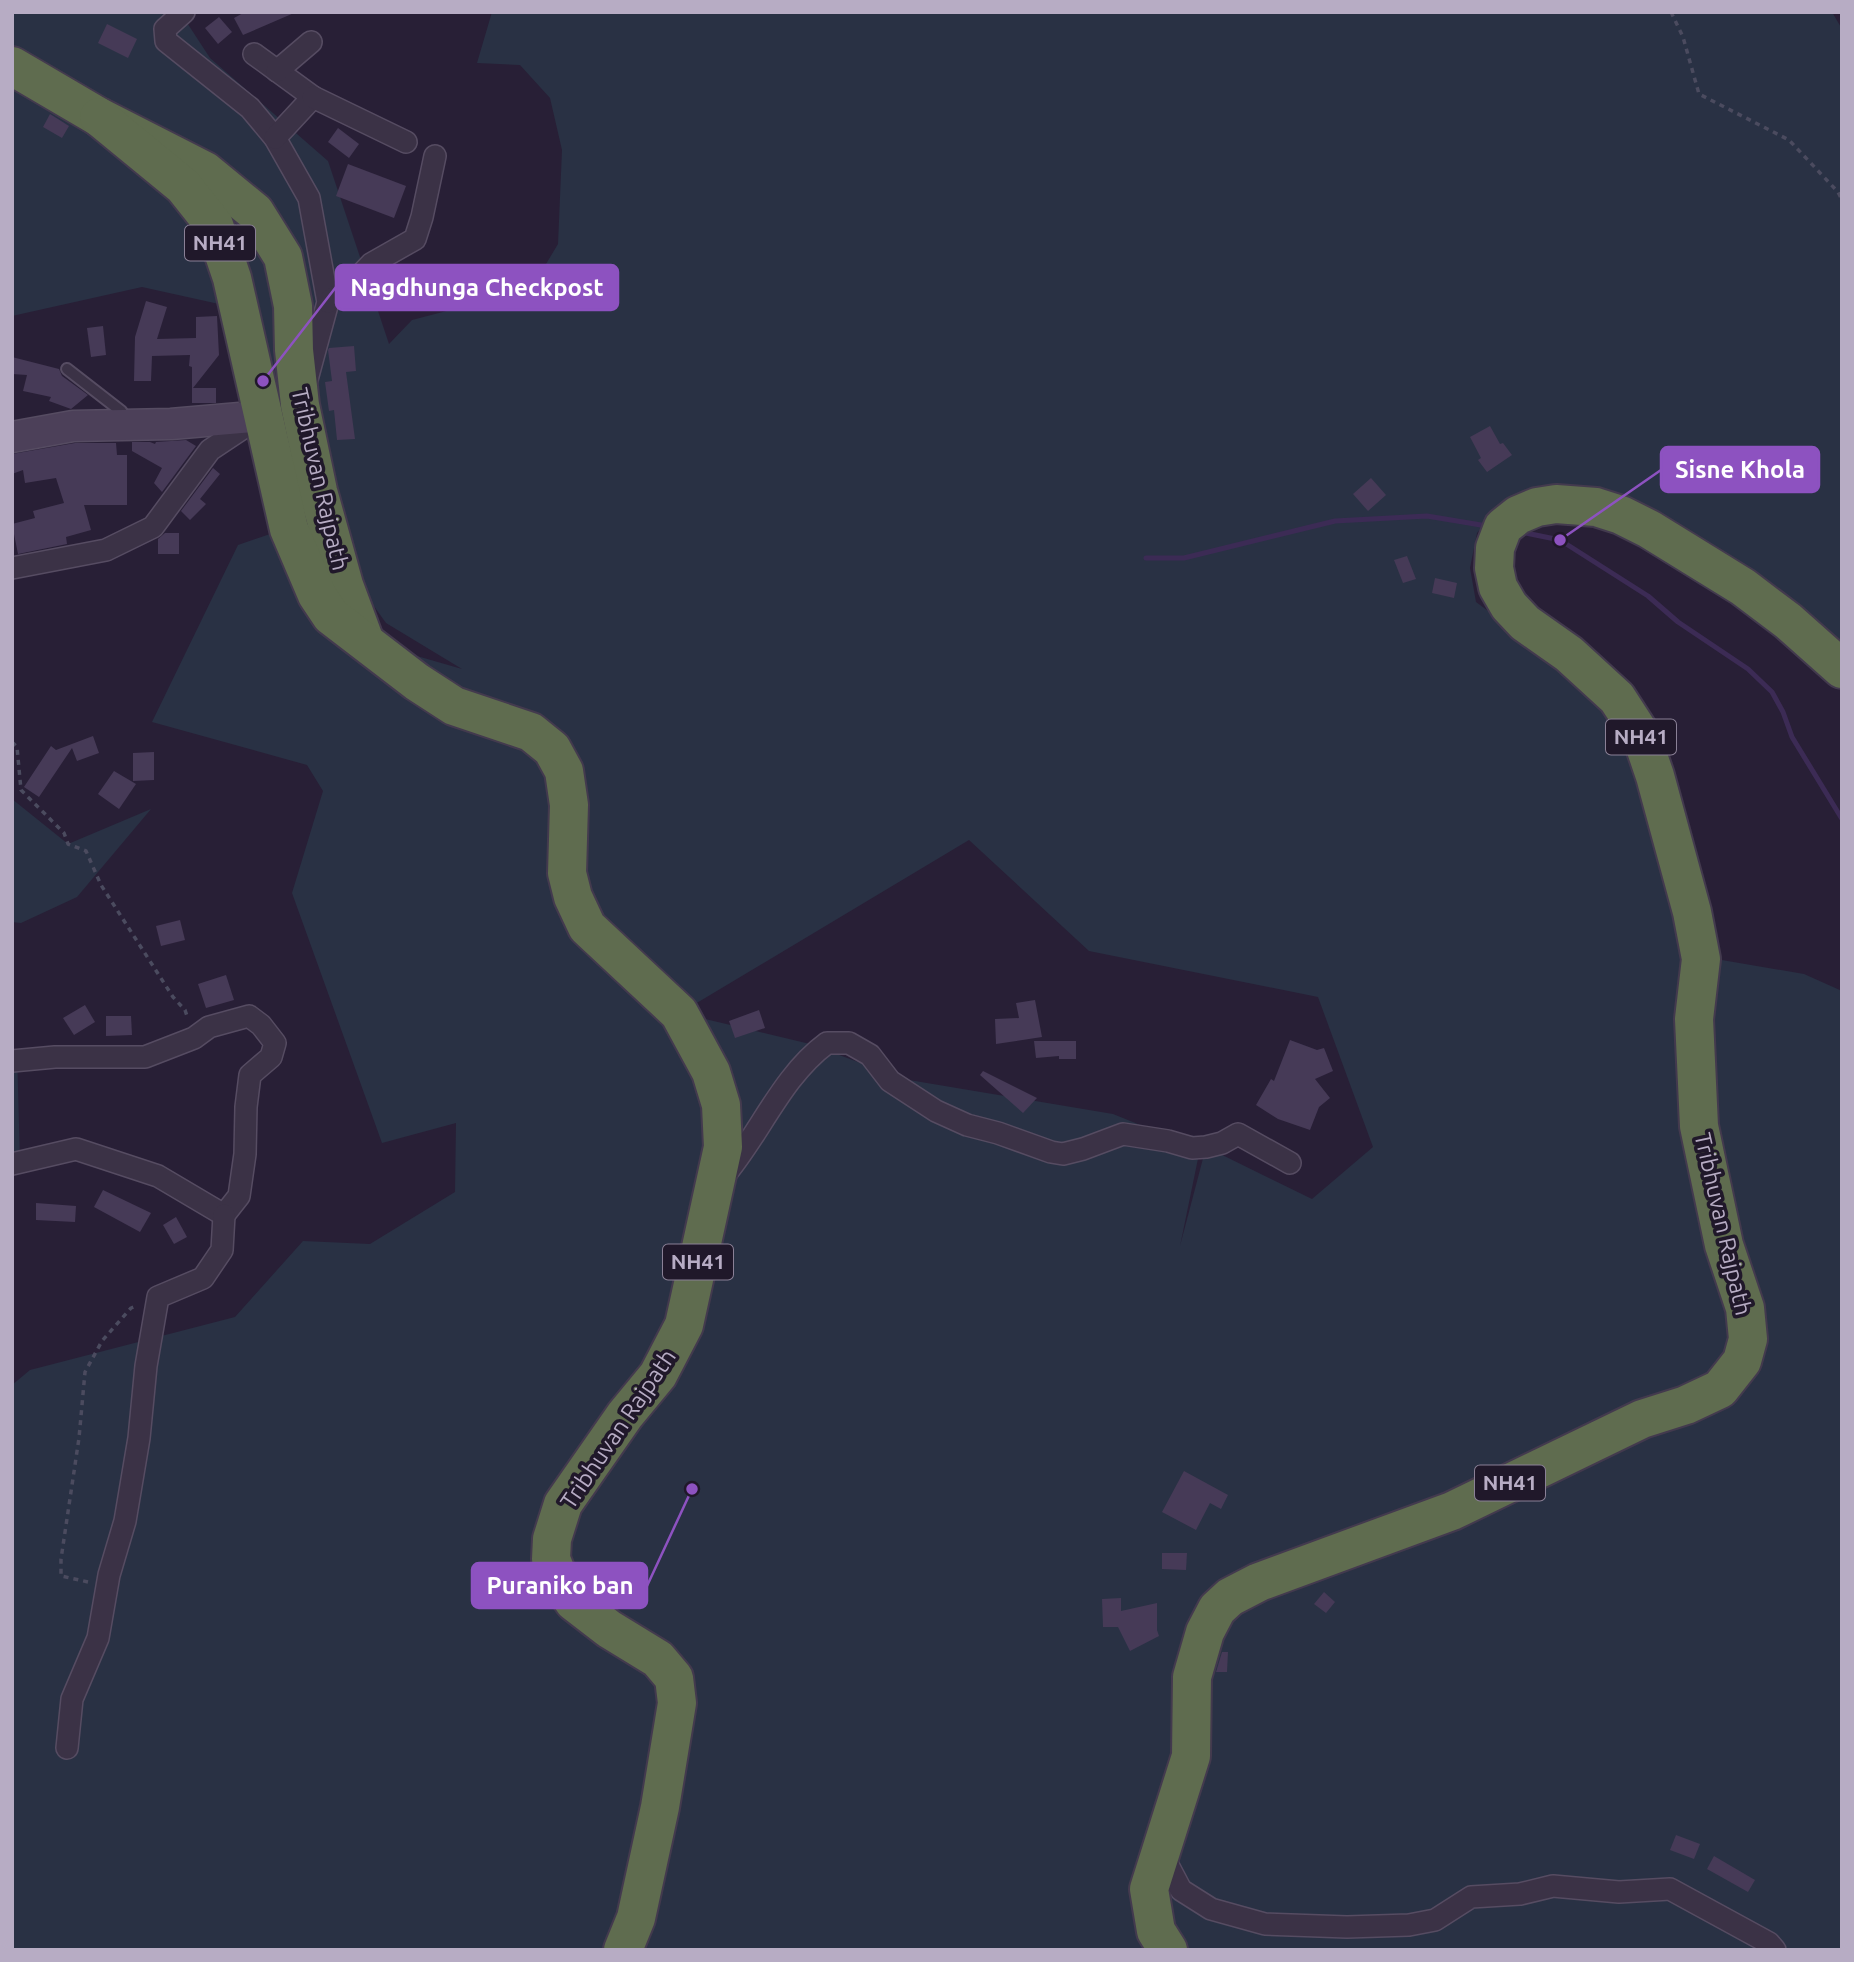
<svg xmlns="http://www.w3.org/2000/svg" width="1854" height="1962" font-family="Ubuntu,sans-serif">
<rect width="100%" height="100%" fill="#281f36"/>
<g fill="#293144" fill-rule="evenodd">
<path d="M12 12H180L210 58 328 161 389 344 412 320 531 289 558 244 562 150 550 98 520 65 477 63 492 12H1832L1842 29V655L1577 487 1541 485 1503 502 1477 533 1470 568 1476 602 1553 659 1625 731 1716 959 1804 974 1842 991V1950H12V1385L30 1370 235 1317 303 1241 370 1244 455 1192 456 1123 382 1143 292 893 323 791 307 765 152 722 238 545 276 532 228 306 142 287 12 316ZM363 591 386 623 462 669 365 641ZM969 840 1089 951 1318 997 1373 1147 1312 1199 1206 1147 1180 1246 1200 1149 1113 1114 903 1079 810 1044 680 1013Z"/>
<polygon points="12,799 68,844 151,809 77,897 21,923 12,922"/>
<polygon points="12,1051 17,1051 20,1162 12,1164"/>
</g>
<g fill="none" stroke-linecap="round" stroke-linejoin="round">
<g stroke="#3c2b55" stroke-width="5">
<polyline points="1521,532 1560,540 1648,596 1678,622 1748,669 1772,692 1783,712 1792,737 1842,819"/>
<polyline points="1146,558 1184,558 1335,521 1427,516 1487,526"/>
</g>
</g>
<g fill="#463a57">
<polygon points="245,12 294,12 294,13 243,35 234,18"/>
<polygon points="219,17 232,32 218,44 205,28"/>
<polygon points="107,24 137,39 128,58 98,43"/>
<polygon points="50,114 69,126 62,138 43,127"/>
<polygon points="338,128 359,144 349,158 328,142"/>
<polygon points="348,164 406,186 394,218 336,196"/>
<polygon points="146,301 167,307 157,339 196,338 196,317 217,316 219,355 193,388 216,388 216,403 192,403 192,367 189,366 190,355 152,356 151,381 134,381 135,337"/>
<polygon points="103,326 106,355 91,357 87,328"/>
<polygon points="354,346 356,371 346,372 355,439 337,440 334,410 329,411 325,382 332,381 328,350 329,348"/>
<polygon points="12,357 59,369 62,376 88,395 71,409 49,401 51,397 23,391 27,375 12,374"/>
<polygon points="1490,426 1500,444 1503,443 1512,455 1487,472 1478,460 1481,458 1470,437"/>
<polygon points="186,440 196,446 162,492 154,483 162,468 132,451 132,442 150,442 155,444 156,442"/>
<polygon points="75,443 116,443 117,455 127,455 127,505 84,505 91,530 66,537 67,544 18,554 12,524 35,518 33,511 64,503 56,478 25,483 23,470 12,474 12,454"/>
<polygon points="213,468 220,474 200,499 206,504 190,520 181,511"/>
<polygon points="1371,478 1386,495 1368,511 1353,494"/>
<polygon points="165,533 179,533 179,554 158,554 158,539"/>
<polygon points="1407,556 1416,579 1403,583 1394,560"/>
<polygon points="1435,578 1457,583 1454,598 1432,593"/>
<polygon points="93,736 99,753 77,761 72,748 39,797 24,787 51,746 56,750"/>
<polygon points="154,752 154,780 133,781 133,753"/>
<polygon points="114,771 136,784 119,809 98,794"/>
<polygon points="180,920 185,940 161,946 156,926"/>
<polygon points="226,975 234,1000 206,1008 198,984"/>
<polygon points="1035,1000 1042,1037 996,1044 995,1019 1019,1018 1016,1003"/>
<polygon points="85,1005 95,1022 74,1035 63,1018"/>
<polygon points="759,1010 765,1028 735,1038 729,1021"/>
<polygon points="106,1016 131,1016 132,1035 106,1036"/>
<polygon points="1290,1040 1317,1050 1324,1048 1333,1071 1315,1079 1330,1098 1319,1107 1310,1130 1278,1119 1256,1105 1271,1079 1274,1081"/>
<polygon points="1034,1041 1076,1041 1076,1059 1059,1059 1059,1056 1036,1058"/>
<polygon points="983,1071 1037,1098 1023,1113 980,1075"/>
<polygon points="103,1190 151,1213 140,1232 94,1207"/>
<polygon points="36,1203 76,1206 75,1222 36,1220"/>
<polygon points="176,1217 187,1237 174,1244 163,1225"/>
<polygon points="1184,1471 1228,1495 1221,1509 1210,1503 1196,1530 1162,1512"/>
<polygon points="1162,1553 1187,1553 1186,1570 1162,1569"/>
<polygon points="1324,1592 1335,1602 1326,1613 1314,1604"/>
<polygon points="1121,1598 1121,1611 1157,1603 1157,1630 1159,1636 1130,1651 1118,1627 1103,1627 1102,1599"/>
<polygon points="1222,1652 1228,1652 1227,1672 1216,1672"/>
<polygon points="1676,1835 1700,1844 1694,1859 1670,1850"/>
<polygon points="1714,1856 1755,1880 1748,1892 1707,1869"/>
</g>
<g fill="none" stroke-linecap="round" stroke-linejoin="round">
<defs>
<polyline id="lane" points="67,369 121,411 127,420"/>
<g id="street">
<polyline points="184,12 165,29 166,41 250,108 275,138 309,198 328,302 306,383"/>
<polyline points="254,54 313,97 275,138"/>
<polyline points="277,71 311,42"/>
<polyline points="313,97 406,142"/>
<polyline points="328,302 346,290 371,264 415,239 422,217 435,156"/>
<polyline points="12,568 106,550 153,527 210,450 258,418"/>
<polyline points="12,1061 55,1057 145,1057 194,1038 209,1027 249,1016 261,1025 275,1043 271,1057 250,1075 246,1107 245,1154 239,1196 224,1215 158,1176 76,1149 12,1164"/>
<path d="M724 1176C760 1134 781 1077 827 1043H849L870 1055 890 1081 936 1111 967 1125 998 1133 1051 1152 1063 1154 1083 1149 1123 1134 1168 1141 1192 1148 1206 1147 1222 1143 1238 1134 1290 1163"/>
<polyline points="67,1748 72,1699 98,1638 109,1575 125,1521 139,1438 146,1366 158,1297 203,1278 222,1250 224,1215"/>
<polyline points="1162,1854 1181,1890 1211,1909 1265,1924 1347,1927 1409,1925 1435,1920 1471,1897 1520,1894 1553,1886 1619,1892 1670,1889 1769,1943 1775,1950"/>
</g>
<polyline id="secondary" points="12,437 73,426 171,424 263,416"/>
<g id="highway">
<polyline points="12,66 99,117 205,171 255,212 283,257 293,306 294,350 300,405 318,491 344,585 364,639"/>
<polyline points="99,117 183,186 214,225 232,278 289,529 317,595 331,616 417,682 454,706 531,732 552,749 564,771 569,805 567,873 573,897 587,927 679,1013 711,1072 721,1105 723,1147 684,1325 658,1375 625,1415 563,1504 552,1539 551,1559 560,1582 574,1602 609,1629 658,1659 674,1678 677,1703 660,1807 636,1918 623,1950"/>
<polyline points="1168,1950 1156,1931 1149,1889 1191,1756 1192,1677 1205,1632 1217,1609 1230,1597 1259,1582 1452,1511 1642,1419 1686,1405 1720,1389 1742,1361 1748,1339 1745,1308 1724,1245 1699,1126 1694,1019 1701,959 1692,912 1655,776 1641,735 1617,698 1569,654 1525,623 1509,606 1498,587 1494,568 1495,548 1503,527 1518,515 1537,507 1556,504 1596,507 1621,515 1649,529 1743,587 1788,621 1842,669"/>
</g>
</defs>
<use href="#lane" stroke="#564c62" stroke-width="14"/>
<use href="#street" stroke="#564c62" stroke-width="24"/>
<use href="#secondary" stroke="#564c62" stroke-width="33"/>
<use href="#highway" stroke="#433a4e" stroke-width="42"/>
<g stroke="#4b4b5f" stroke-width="3.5" stroke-dasharray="5 5" stroke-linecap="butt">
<polyline points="1671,12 1683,37 1699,94 1789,140 1838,192 1842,200"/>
<polyline points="12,742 17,747 21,790 64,833 68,844 86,851 101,885 173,997 185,1010 188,1019"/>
<polyline points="12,1216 12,1222"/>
<polyline points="88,1582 61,1576 61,1559 79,1438 85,1372 102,1341 131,1308 136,1306"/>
</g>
<use href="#lane" stroke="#3b3246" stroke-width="10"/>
<use href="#street" stroke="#3b3246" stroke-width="21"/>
<use href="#secondary" stroke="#4c4059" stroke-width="30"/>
<use href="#highway" stroke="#5f6c4f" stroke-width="38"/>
</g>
<g text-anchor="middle" stroke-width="7" stroke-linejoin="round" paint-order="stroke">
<g fill="#20182a" stroke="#8a8096" stroke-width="2">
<rect x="185" y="225.5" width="70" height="35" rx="5"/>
<rect x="1606" y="719.5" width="70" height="35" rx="5"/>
<rect x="663" y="1244.5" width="70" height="35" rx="5"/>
<rect x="1475" y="1465.5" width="70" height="35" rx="5"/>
</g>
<g font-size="21" font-weight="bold" fill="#b7acc4">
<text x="220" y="250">NH41</text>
<text x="1641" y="744">NH41</text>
<text x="698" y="1269">NH41</text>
<text x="1510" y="1490">NH41</text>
</g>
<g font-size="23" fill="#b7acc4" stroke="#20182a">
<text transform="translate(320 479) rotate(77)" y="8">Tribhuvan Rajpath</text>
<text transform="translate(1723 1224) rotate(77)" y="8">Tribhuvan Rajpath</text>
<text transform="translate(618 1429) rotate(-56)" y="8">Tribhuvan Rajpath</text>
</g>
</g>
<path fill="none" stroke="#8d52c0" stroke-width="2.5" d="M263 381L336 287M1560 540L1661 470M692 1489L647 1586"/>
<g fill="#8d52c0" stroke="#20182a" stroke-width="2.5">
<circle cx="263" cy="381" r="7"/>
<circle cx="1560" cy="540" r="7"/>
<circle cx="692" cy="1489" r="7"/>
</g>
<g fill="#8d52c0" stroke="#8d52c0" stroke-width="2.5">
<rect x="336" y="265" width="282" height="45" rx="7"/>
<rect x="1661" y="447" width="158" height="45" rx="7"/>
<rect x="472" y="1563" width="175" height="45" rx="7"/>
</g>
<g font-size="24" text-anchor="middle" font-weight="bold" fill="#fff">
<text x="477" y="296">Nagdhunga Checkpost</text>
<text x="1740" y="478">Sisne Khola</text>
<text x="560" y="1594">Puraniko ban</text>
</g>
<rect width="1854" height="1962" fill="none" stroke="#b7acc4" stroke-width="28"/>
</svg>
